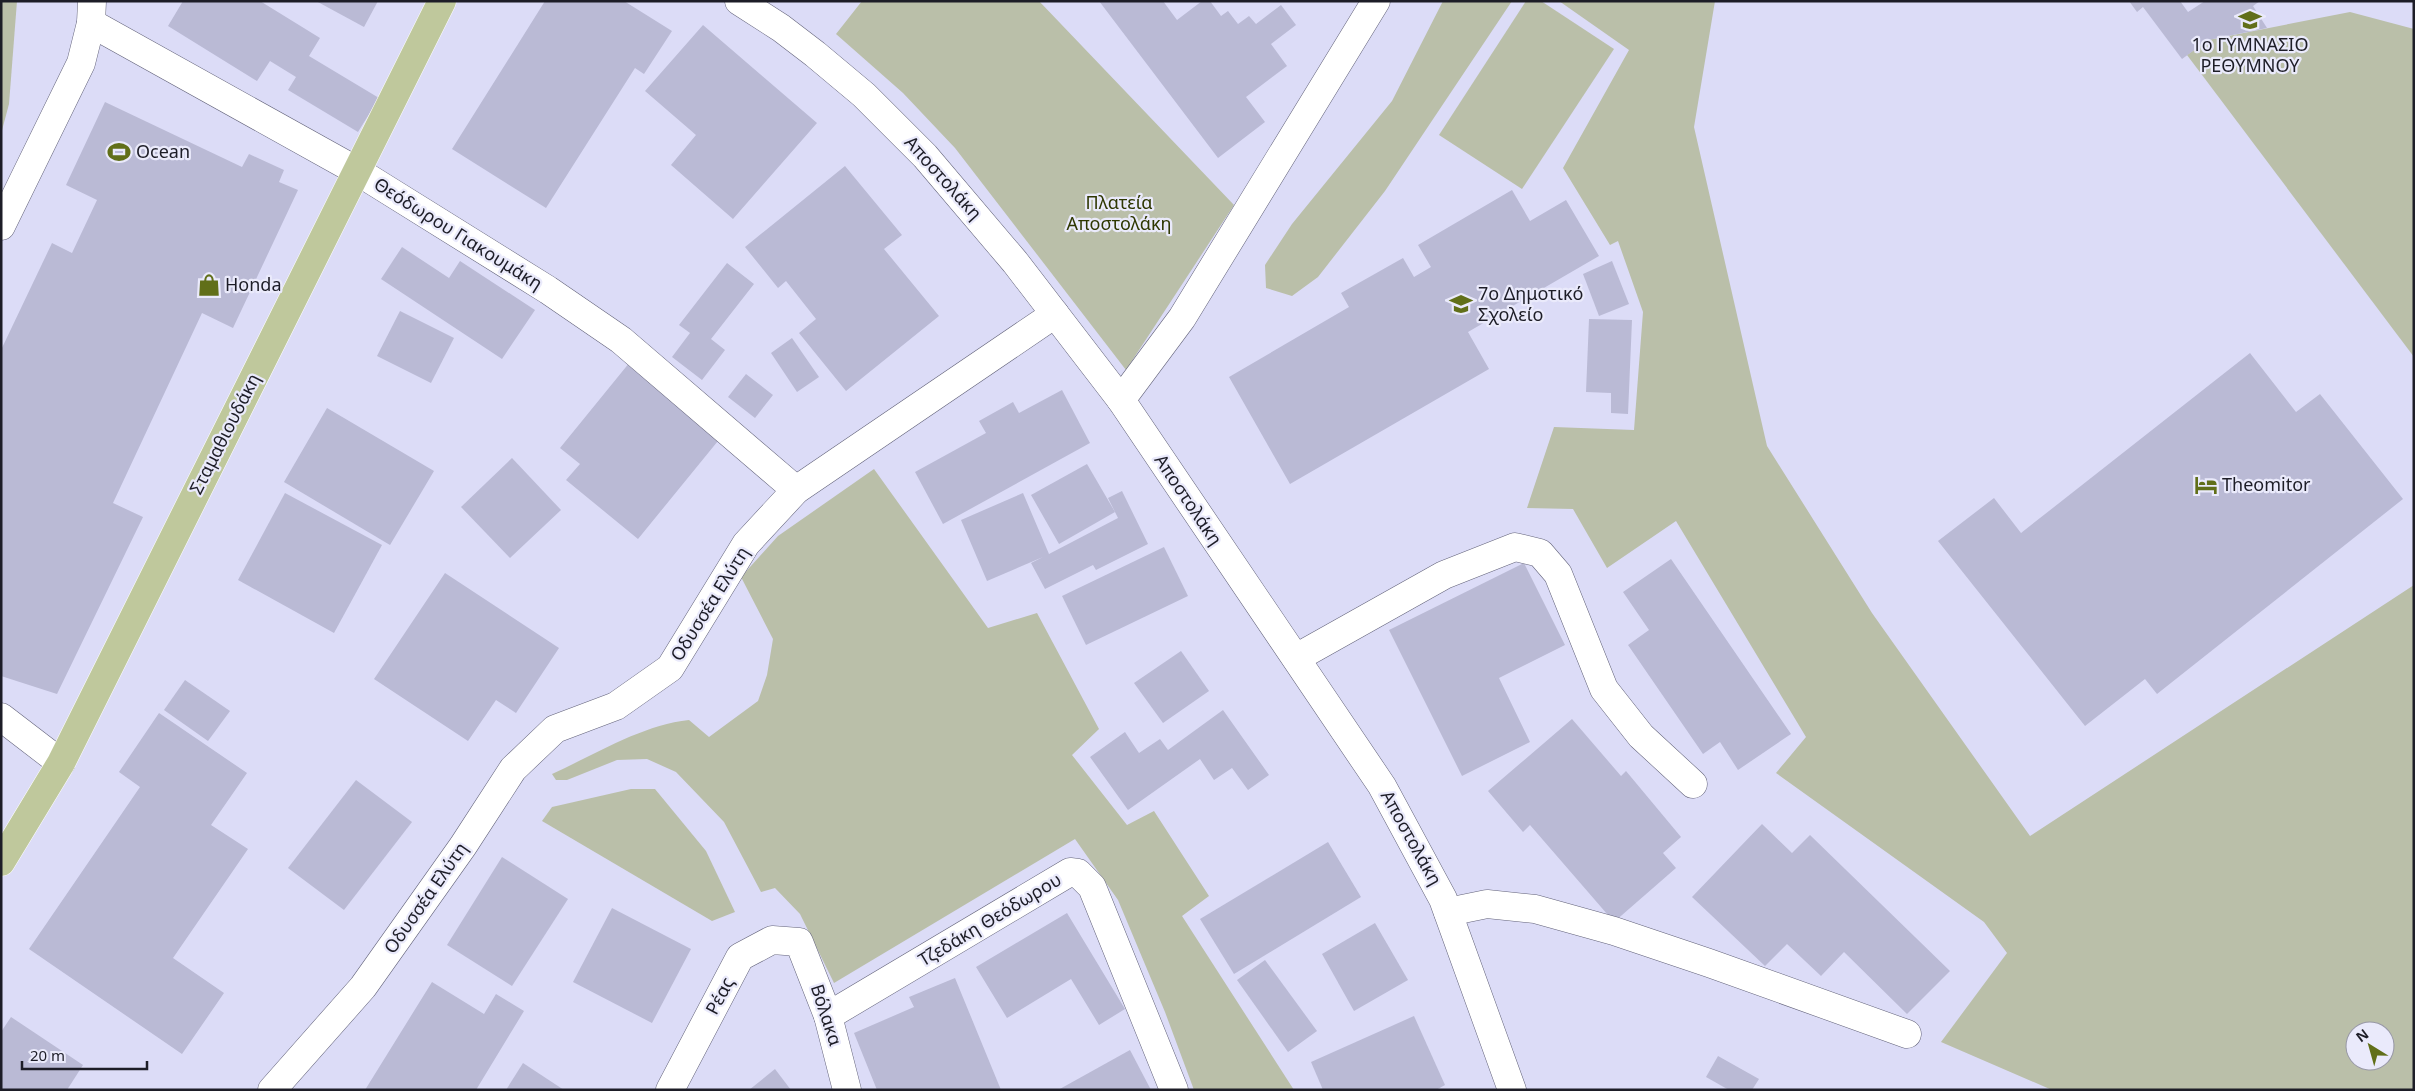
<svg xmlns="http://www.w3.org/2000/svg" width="2415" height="1091" font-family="'Noto Sans',sans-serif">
<rect width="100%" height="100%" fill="#dcdcf7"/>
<g fill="#babfa9" fill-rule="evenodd">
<polygon points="1,1 17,1 9,104 1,134"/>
<polygon points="862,1 1039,1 1234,205 1126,370 955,148 903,93 836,34"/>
<polygon points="1443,1 1512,1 1385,191 1318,277 1292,296 1266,288 1265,265 1292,224 1392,101"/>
<polygon points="1526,1 1541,1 1614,49 1522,189 1439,135"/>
<path d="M1559 1H1715L1694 127 1767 446 1872 613 2030 836 2414 585V1090H2052L1941 1042 2007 953 1984 922 1776 773 1806 737 1676 521 1607 568 1573 509 1527 508 1554 427 1634 430 1643 312 1618 241 1610 245 1563 168 1629 50ZM2355 1031H2385V1061H2355Z"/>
<polygon points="2350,12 2414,29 2414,357 2187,55 2208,40"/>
<path d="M874 469 988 628 1037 613 1099 729 1072 755 1127 825 1154 811 1209 896 1182 916 1294 1090H1194L1165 1012 1118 900 1075 839 834 983 800 914 775 888 761 892 724 822 676 772 647 759 617 760 567 780H556L552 774C596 754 642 725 689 720L709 737 758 701 767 675 773 639 741 577 778 536Z"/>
<polygon points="631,789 655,789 706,851 735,912 712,921 542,821 552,807"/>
</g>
<g fill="#babad5">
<polygon points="183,1 260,1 320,38 309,56 379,98 358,132 288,90 296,77 270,61 257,81 168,26"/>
<polygon points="316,1 378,1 364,27"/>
<polygon points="545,1 624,1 672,31 644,74 635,68 546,208 452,149"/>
<polygon points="1099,1 1163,1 1177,20 1202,1 1210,1 1221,16 1228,11 1238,24 1249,16 1256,24 1281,5 1296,25 1271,44 1287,66 1246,97 1265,122 1218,158"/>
<polygon points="2129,1 2180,1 2188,12 2205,1 2260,1 2253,6 2267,28 2208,40 2182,59 2143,7 2137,12"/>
<polygon points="703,25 817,123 733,219 671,165 696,135 645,91"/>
<polygon points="105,102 242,167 249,154 284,170 279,182 298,190 233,328 202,313 113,503 143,517 57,694 1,676 1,350 52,243 72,253 97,200 66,185"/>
<polygon points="845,166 902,235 884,249 939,316 846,391 799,333 816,319 786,281 778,288 745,247"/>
<polygon points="1512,190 1530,221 1566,200 1599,256 1468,332 1489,369 1290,484 1229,377 1349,307 1341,293 1403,258 1414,277 1431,267 1418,245"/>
<polygon points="402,247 449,278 460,261 535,310 502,359 381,279"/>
<polygon points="1612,261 1629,304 1599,316 1583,274"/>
<polygon points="727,263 754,284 711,339 725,350 702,380 672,357 690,333 679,325"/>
<polygon points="400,311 454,338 431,383 377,356"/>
<polygon points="1589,319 1632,320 1628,414 1611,413 1611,393 1586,392"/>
<polygon points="792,338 819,377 797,392 771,353"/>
<polygon points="2250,353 2296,412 2320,394 2403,499 2157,694 2145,679 2085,726 1938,541 1994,498 2021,533"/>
<polygon points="630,362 722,436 638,539 566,480 580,464 560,448"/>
<polygon points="746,374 773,395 755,418 728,397"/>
<polygon points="1062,390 1090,443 943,524 915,472 986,433 979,421 1013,402 1019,413"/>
<polygon points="327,408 434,471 390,545 284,482"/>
<polygon points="512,458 561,510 510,558 461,507"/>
<polygon points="1087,464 1115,512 1059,544 1031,495"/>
<polygon points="1122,491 1148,544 1096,570 1093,565 1045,589 1031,563 1043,557 987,581 961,520 1023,493 1049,554 1118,518 1108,498"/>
<polygon points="285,493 382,545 334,633 238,580"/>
<polygon points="1164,547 1188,596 1086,645 1062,596"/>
<polygon points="1671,559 1791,734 1738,770 1720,742 1703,754 1628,645 1649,630 1623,592"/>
<polygon points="1524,563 1565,645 1499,678 1530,742 1462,776 1389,630"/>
<polygon points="445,573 559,648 516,713 496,700 468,741 374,679"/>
<polygon points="1181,651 1209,691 1163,723 1134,683"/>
<polygon points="185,680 230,711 208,741 164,710"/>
<polygon points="1223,710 1269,775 1248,790 1232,768 1214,780 1200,759 1128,810 1090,757 1125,732 1139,753 1160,739 1168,750"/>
<polygon points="159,713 247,773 211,825 248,849 173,958 224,993 182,1054 29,949 140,787 119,772"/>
<polygon points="1572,719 1621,776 1626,771 1681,837 1663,853 1676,868 1614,922 1530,825 1523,832 1488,791"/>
<polygon points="356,780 412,822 344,910 288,868"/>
<polygon points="1762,824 1792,853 1810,835 1950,971 1907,1014 1844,952 1821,976 1787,944 1765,966 1692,897"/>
<polygon points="1328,842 1361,897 1234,974 1200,919"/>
<polygon points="502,857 568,899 512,986 447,945"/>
<polygon points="612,908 691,949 652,1023 573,982"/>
<polygon points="1067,913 1125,1009 1099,1025 1071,979 1007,1018 976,967"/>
<polygon points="1375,923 1408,980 1354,1011 1322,954"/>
<polygon points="1265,960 1317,1031 1288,1052 1237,980"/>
<polygon points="955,978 1001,1090 877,1090 854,1033 914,1007 909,997"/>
<polygon points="432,982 484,1014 496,994 524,1011 476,1090 365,1090"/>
<polygon points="1414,1016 1445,1085 1436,1090 1323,1090 1311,1062"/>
<polygon points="11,1017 83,1065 67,1090 1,1090 1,1032"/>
<polygon points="1130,1050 1151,1090 1058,1090"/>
<polygon points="1718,1056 1759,1079 1752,1090 1729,1090 1706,1077"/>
<polygon points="523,1063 564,1090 506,1090"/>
<polygon points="775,1069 791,1090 749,1090"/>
</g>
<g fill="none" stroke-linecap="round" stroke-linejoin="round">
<defs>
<g id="street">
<polyline points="739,1 781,28 815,54 864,95 925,156 1015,262 1121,400 1382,786 1443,899 1512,1090"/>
<polyline points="91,23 357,171 548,290 621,340 796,490"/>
<polyline points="1,226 81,63 91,23 92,1"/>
<polyline points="1121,400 1182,318 1376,1"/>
<polyline points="1296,658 1444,575 1515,547 1540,553 1558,574 1604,689 1641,736 1693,784"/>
<polyline points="1,717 61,763"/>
<polyline points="1448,912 1487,904 1535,909 1614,931 1709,963 1907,1034"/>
<polyline points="828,1016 1070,872 1078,873 1092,887 1174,1090"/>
<polyline points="272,1090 363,987 463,846 513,769 555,729 616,706 670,668 746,544 796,490 1055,314"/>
<polyline points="670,1090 740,957 772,940 799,942 828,1016 847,1090"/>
</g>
<polyline id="primary" points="1,862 61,763 442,1"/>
</defs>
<use href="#street" stroke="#63637a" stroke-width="29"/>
<use href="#primary" stroke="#fff" stroke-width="29"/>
<use href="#street" stroke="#fff" stroke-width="28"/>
<use href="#primary" stroke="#bfc89c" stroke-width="28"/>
</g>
<defs>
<symbol id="school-bare" viewBox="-9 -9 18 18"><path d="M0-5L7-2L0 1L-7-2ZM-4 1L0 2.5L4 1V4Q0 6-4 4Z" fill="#616f19" stroke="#eaeafb" stroke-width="2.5" paint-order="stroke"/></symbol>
<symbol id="stadium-bare" viewBox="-9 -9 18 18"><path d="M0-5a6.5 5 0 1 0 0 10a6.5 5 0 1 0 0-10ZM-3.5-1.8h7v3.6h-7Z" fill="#616f19" stroke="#eaeafb" stroke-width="2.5" paint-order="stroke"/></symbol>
<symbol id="shop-bare" viewBox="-9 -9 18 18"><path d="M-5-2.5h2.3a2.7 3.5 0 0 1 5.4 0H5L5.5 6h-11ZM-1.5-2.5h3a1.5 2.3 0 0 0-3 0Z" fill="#616f19" stroke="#eaeafb" stroke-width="2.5" paint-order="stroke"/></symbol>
<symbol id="hotel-bare" viewBox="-9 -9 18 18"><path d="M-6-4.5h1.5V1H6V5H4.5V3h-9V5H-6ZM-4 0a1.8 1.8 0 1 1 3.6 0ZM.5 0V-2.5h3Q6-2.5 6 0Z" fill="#616f19" stroke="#eaeafb" stroke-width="2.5" paint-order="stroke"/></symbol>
</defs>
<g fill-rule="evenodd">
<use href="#school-bare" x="2234" y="4" width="32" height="32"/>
<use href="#stadium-bare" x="103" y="136" width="32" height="32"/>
<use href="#shop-bare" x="193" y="269" width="32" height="32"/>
<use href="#school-bare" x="1445" y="288" width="32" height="32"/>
<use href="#hotel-bare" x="2190" y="469" width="32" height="32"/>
</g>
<g text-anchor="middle" stroke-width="4.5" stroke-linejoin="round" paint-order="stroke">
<g font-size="18" fill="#1d1d27" stroke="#eaeafb" text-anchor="start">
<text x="2250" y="51" text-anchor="middle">1ο ΓΥΜΝΑΣΙΟ<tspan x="2250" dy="21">ΡΕΘΥΜΝΟΥ</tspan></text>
<text x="136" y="158">Ocean</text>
<text x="225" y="291">Honda</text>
<text x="1478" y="300">7ο Δημοτικό<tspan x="1478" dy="21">Σχολείο</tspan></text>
<text x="2222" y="491">Theomitor</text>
</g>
<g font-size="18" fill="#1d1d27" stroke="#eaeafb">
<text transform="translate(943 178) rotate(48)" y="6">Αποστολάκη</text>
<text transform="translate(458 234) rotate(32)" y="6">Θεόδωρου Γιακουμάκη</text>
<text transform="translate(225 434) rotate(-63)" y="6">Σταμαθιουδάκη</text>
<text transform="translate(1188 500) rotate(56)" y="6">Αποστολάκη</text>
<text transform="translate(710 604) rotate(-58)" y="6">Οδυσσέα Ελύτη</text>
<text transform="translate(1411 838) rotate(61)" y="6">Αποστολάκη</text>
<text transform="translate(426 898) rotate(-55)" y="6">Οδυσσέα Ελύτη</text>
<text transform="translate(990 920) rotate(-31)" y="6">Τζεδάκη Θεόδωρου</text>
<text transform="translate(720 996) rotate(-62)" y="6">Ρέας</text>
<text transform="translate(826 1015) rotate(72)" y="6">Βόλακα</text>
</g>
<g font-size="18" fill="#2e3701" stroke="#eaeafb">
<text x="1119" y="209">Πλατεία<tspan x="1119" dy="21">Αποστολάκη</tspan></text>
</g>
</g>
<rect width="2415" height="1091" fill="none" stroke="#1d1d27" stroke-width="5"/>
<g transform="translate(2370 1046) rotate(323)"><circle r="24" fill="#eaeafb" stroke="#9898a6"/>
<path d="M0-4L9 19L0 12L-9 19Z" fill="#616f19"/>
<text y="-8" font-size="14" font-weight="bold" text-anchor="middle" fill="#1d1d27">N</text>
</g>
<path d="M22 1061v8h125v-8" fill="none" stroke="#1d1d27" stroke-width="2.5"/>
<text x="30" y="1061" font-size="15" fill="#1d1d27" stroke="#eaeafb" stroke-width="4" paint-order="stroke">20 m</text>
</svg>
